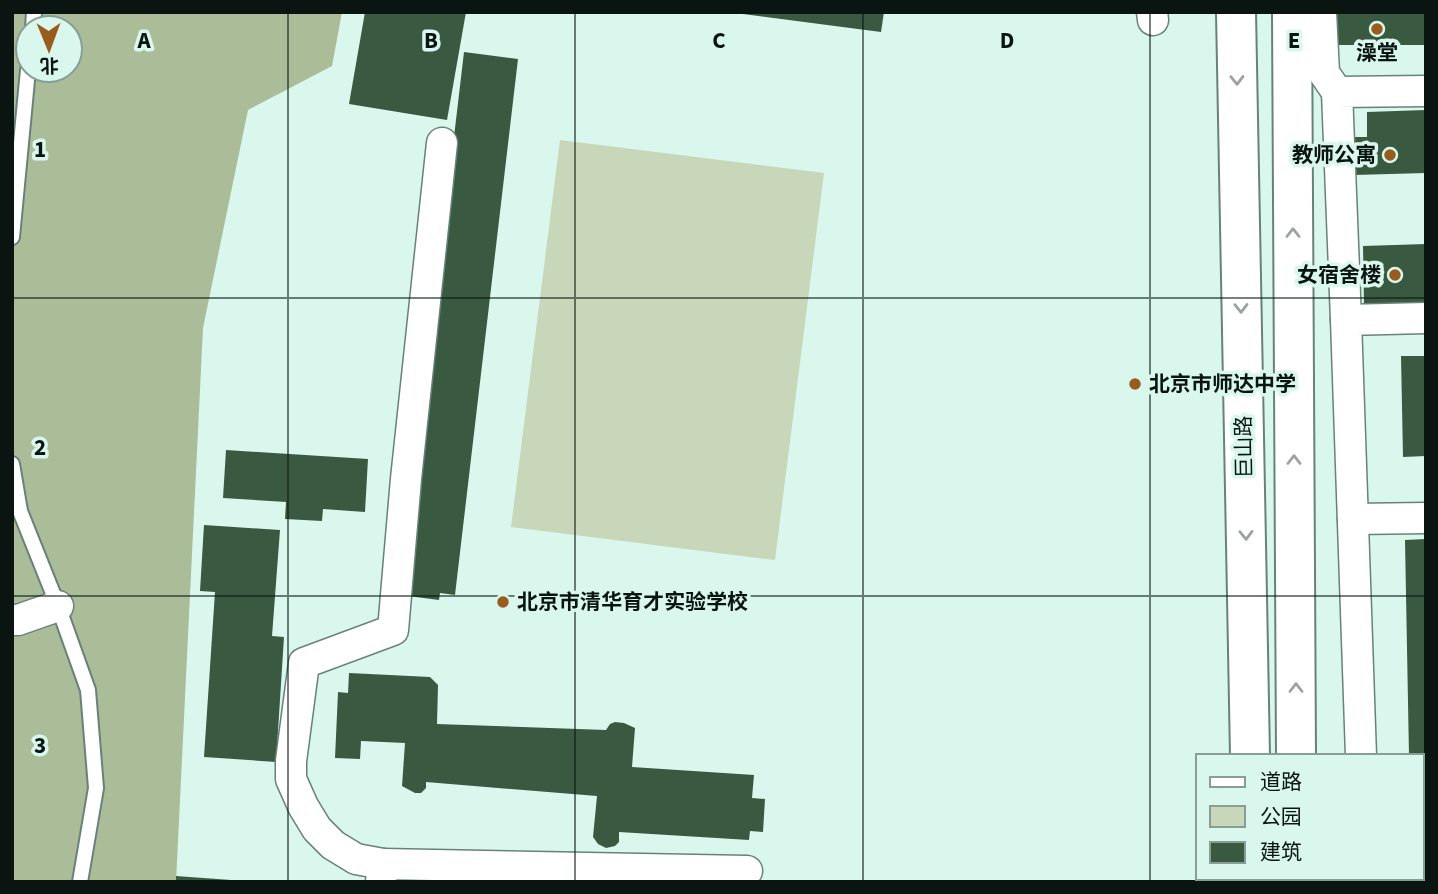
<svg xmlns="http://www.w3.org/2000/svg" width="1438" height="894" font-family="'Source Sans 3','Noto Sans SC',sans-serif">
<rect width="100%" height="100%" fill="#daf7ed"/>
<polygon fill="#c8d7b9" points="560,140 824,173 775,560 511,527"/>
<path fill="#aabc98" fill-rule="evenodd" d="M12 12H342L332 66 248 110 203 328 176 882H12ZM28 28H70V70H28Z"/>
<g fill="#3a5941">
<polygon points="365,12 466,12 447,120 349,104"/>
<polygon points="743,12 884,12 881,32 743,14"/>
<rect x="1329" y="12" width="97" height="33"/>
<polygon points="464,52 518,59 455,595 440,593 439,600 400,595"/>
<polygon points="1426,110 1426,173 1354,175 1353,137 1367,137 1367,112"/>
<polygon points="1426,244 1426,305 1364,306 1363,246"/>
<polygon points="1401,356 1426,356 1426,456 1403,457"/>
<polygon points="226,450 368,459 365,512 323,509 322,521 285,519 286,502 223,498"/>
<polygon points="204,525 280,530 272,636 284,637 276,762 204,757 215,592 200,591"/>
<polygon points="1426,539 1426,769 1422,769 1422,756 1409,756 1405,540"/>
<polygon points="349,673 430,677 438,685 437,724 606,730 610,724 615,722 624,723 635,728 632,767 754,775 752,798 765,799 763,832 750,831 749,840 619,832 619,842 615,846 606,848 598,844 593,837 597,796 426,782 426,788 421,793 415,793 402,786 405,743 361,741 360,759 335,758 338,692 348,693"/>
<polygon points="176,876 231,880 231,882 176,882"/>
</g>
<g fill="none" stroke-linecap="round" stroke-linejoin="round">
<defs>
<g id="service">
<polyline points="33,28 34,12"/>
<polyline points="12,237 28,70"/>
<polyline points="12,464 20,511 58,606 88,690 96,788 80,882"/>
</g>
<g id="minor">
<polyline points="1152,12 1153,20"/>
<polyline points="1321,12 1324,73 1337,92"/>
<polyline points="1346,320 1337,92 1426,91"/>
<polyline points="1353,519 1426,518"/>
<polyline points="12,620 18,620 58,606"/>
<polyline points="1361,756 1346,320 1426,318"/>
<polyline points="1422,847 1426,847"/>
<polyline points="383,864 747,871"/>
<polyline points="381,882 383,864 356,859 333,845 317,829 303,806 291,779 291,761 304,663 393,630 406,479 442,143"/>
</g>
<g id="secondary">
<polyline points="1236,12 1250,756"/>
<polyline points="1292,12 1296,756"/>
<polyline points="1252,878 1252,882"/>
<polyline points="1297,878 1297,882"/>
</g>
</defs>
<use href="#service" stroke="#68827a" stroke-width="18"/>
<use href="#minor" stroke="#68827a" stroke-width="33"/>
<use href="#secondary" stroke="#68827a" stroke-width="42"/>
<use href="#service" stroke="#fff" stroke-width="14"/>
<use href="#minor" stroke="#fff" stroke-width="30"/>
<use href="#secondary" stroke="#fff" stroke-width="38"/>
</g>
<defs><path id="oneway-chevron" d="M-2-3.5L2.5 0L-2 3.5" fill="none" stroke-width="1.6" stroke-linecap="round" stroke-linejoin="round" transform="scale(1.75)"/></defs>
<g stroke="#9da1a0">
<use href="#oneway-chevron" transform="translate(1237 80) rotate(89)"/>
<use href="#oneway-chevron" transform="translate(1293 233) rotate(-90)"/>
<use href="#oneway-chevron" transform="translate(1241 308) rotate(89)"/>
<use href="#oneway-chevron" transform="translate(1294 460) rotate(-90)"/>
<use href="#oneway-chevron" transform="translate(1246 535) rotate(89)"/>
<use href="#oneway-chevron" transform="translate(1296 688) rotate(-90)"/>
</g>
<path fill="none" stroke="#0a1512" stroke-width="2" stroke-opacity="0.55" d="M288 12V882M575 12V882M863 12V882M1150 12V882M12 298H1426M12 596H1426"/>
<g fill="#995c1f" stroke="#daf7ed" stroke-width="2.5">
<circle cx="1377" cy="29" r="7"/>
<circle cx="1390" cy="155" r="7"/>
<circle cx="1395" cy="275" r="7"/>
<circle cx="1135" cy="384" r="7"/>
<circle cx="503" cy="602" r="7"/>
</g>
<g text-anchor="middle" stroke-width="7" stroke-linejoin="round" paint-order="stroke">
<g font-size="21" font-weight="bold" fill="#0a1512" stroke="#daf7ed" text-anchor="end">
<text x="1377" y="60" text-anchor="middle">澡堂</text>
<text x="1376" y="162">教师公寓</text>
<text x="1381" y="282">女宿舍楼</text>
<text x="1149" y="391" text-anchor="start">北京市师达中学</text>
<text x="517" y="609" text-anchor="start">北京市清华育才实验学校</text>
</g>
<g font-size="21" fill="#0a1512" stroke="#daf7ed">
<text transform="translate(1244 447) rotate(-91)" y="7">巨山路</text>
</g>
</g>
<g font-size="23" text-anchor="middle" font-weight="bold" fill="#0a1512" stroke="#daf7ed" stroke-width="7" stroke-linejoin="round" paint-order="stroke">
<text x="144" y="48">A</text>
<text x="431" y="48">B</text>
<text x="719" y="48">C</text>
<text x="1007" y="48">D</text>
<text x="1294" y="48">E</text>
<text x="40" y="157">1</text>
<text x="40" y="455">2</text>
<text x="40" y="753">3</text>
</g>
<rect width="1438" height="894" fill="none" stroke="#0a1512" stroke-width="28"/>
<rect x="1196" y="754" width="228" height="126" fill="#daf7ed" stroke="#879d95" stroke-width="2"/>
<rect x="1210" y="777" width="35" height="10" fill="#ffffff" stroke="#879d95" stroke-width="2"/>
<text x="1260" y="789" font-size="21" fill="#0a1512">道路</text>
<rect x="1210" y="806" width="35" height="21" fill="#c8d7b9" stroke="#879d95" stroke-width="2"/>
<text x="1260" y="824" font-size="21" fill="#0a1512">公园</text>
<rect x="1210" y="842" width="35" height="21" fill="#3a5941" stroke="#879d95" stroke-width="2"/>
<text x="1260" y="859" font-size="21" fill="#0a1512">建筑</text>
<g transform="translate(49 49) rotate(179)"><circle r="33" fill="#daf7ed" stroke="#879d95" stroke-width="2"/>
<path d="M0-5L12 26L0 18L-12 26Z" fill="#995c1f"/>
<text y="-10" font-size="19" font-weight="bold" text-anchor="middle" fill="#0a1512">北</text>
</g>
</svg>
